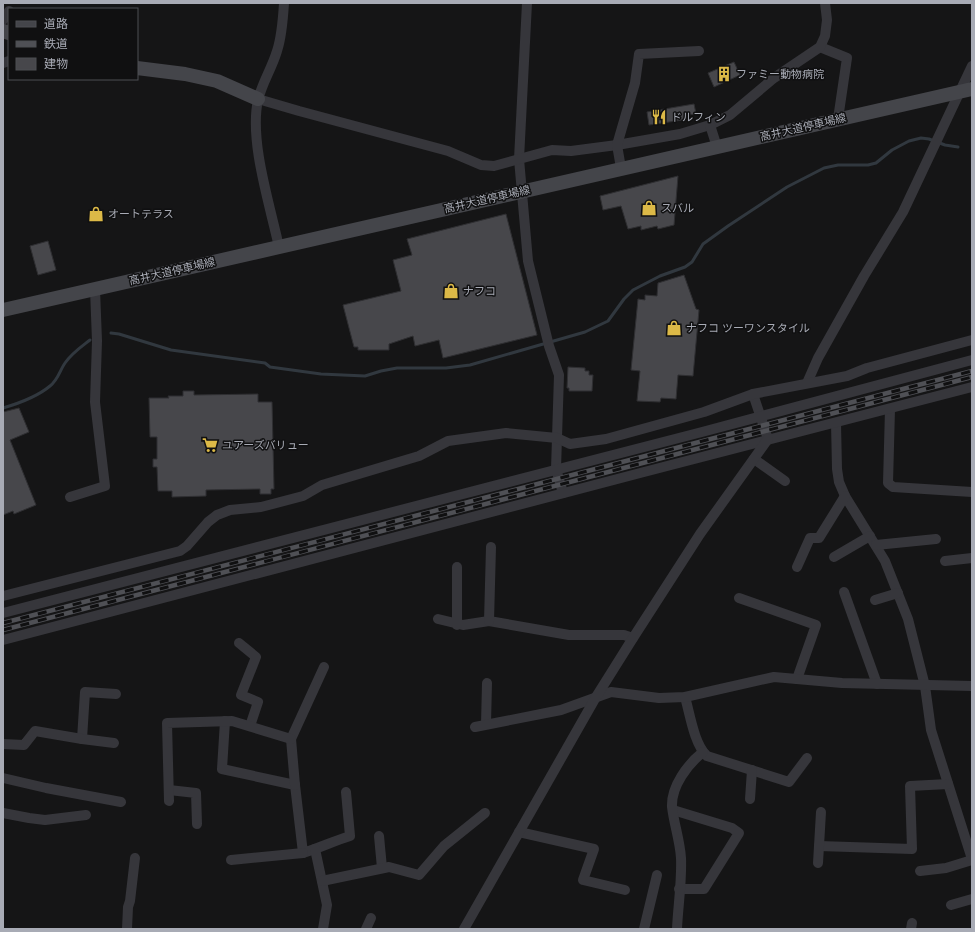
<svg xmlns="http://www.w3.org/2000/svg" width="975" height="932" font-family="Helvetica,'Noto Sans JP',sans-serif">
<rect width="100%" height="100%" fill="#151516"/>
<g fill="none" stroke-linecap="round" stroke-linejoin="round">
<g stroke="#31383f" stroke-width="3">
<polyline points="111,333 119,334 171,350 265,363 270,367 321,374 365,376 381,371 397,368 446,368 470,365 585,332 608,321 624,299 633,290 660,276 685,267 692,262 703,244 728,226 787,187 824,168 838,165 868,165 876,163 892,150 909,141 921,138 929,139 945,145 958,147"/>
<path d="M3 408C20 403 37 397 50 386 58 380 60 370 65 363 72 353 81 347 90 340"/>
</g>
</g>
<g fill="#47474b" stroke="#2f2f32">
<polygon points="734,62 740,75 714,87 708,73"/>
<polygon points="694,104 696,114 689,115 689,119 649,125 647,112"/>
<polygon points="678,176 674,225 658,229 657,226 641,230 641,226 628,229 621,206 603,210 600,196"/>
<polygon points="506,214 537,335 443,358 439,340 415,346 413,336 389,344 389,350 358,350 358,347 354,347 343,305 401,291 393,260 412,255 407,239"/>
<polygon points="48,241 56,270 38,275 30,246"/>
<polygon points="684,275 696,309 699,310 693,376 678,375 676,399 661,398 660,402 637,401 640,371 631,370 638,299 645,300 645,295 657,296 658,283"/>
<polygon points="568,367 585,368 585,371 589,371 589,375 593,375 592,391 569,391 569,388 567,388"/>
<polygon points="183,391 194,391 194,395 258,394 258,402 272,402 274,489 271,489 271,494 260,494 260,489 206,490 206,496 172,497 172,491 158,491 157,467 153,467 153,459 157,459 157,437 150,437 149,398 169,398 168,396 183,396"/>
<polygon points="19,408 29,432 10,440 36,505 14,514 13,511 3,515 3,412"/>
</g>
<g fill="none" stroke-linecap="round" stroke-linejoin="round">
<g stroke="#36363b" stroke-width="10">
<polyline points="527,3 519,159 528,261 549,346 559,375 556,469 563,493"/>
<polyline points="3,20 9,11"/>
<polyline points="820,47 847,58 838,119"/>
<polyline points="3,63 9,61"/>
<polyline points="258,99 299,111 448,151 481,165 494,166 552,150 571,151 617,145 680,134 710,125 730,115 774,78 820,47 825,36 827,20 825,3"/>
<polyline points="710,125 717,147"/>
<polyline points="621,168 617,145 635,83 639,54 699,51"/>
<path d="M279 247C270 205 249 141 258 100 262 83 272 68 277 51 282 36 283 19 284 3"/>
<polyline points="807,383 818,358 864,276 903,212 972,66"/>
<polyline points="753,394 768,439"/>
<polyline points="890,409 888,483 893,487 972,492"/>
<polyline points="836,423 837,469 839,482 845,496 885,561 908,619 925,686 931,730 972,859"/>
<polyline points="754,459 785,481"/>
<polyline points="70,497 105,486 95,402 97,341 95,289"/>
<polyline points="876,545 936,539"/>
<polyline points="834,557 870,536"/>
<polyline points="945,561 972,558"/>
<polyline points="797,567 810,538 819,538 845,496"/>
<polyline points="844,592 877,684"/>
<polyline points="3,596 180,551 187,546 208,522 217,515 230,510 261,507 303,496 322,485 419,456 448,441 506,433 557,438 570,444 606,439 704,412 753,394 847,376 867,368 972,340"/>
<polyline points="739,598 816,625 797,679"/>
<polyline points="875,600 898,593"/>
<polyline points="3,613 702,432 972,360"/>
<polyline points="438,619 463,625 489,621 569,635 624,635 633,638"/>
<polyline points="489,621 491,547"/>
<polyline points="457,625 457,567"/>
<polyline points="3,640 644,472 972,387"/>
<polyline points="239,643 256,657 241,695 258,702 250,726"/>
<path d="M685 697C690 714 694 744 707 756L789 782 807 758"/>
<path d="M225 721 222 769 295 785 303 853C319 848 334 841 350 836L346 792"/>
<polyline points="486,724 487,683"/>
<polyline points="475,727 561,710 611,692 659,698 685,697 774,677 842,683 972,686"/>
<polyline points="82,739 85,692 116,694"/>
<polyline points="3,744 24,745 35,731 82,739 114,743"/>
<polyline points="3,778 46,788 121,802"/>
<polyline points="295,785 291,739 324,667"/>
<polyline points="169,790 196,793 197,824"/>
<polyline points="750,799 752,770"/>
<polyline points="169,801 167,723 232,721 291,739"/>
<polyline points="673,810 732,828 739,833 704,889 679,889"/>
<polyline points="3,813 29,818 45,820 86,815"/>
<polyline points="519,832 594,849 583,880 625,890"/>
<polyline points="379,836 382,868"/>
<polyline points="819,846 912,849 910,786 948,784"/>
<polyline points="315,849 327,905 323,929"/>
<polyline points="231,860 303,853"/>
<polyline points="818,863 821,812"/>
<polyline points="920,871 946,868 972,860"/>
<polyline points="322,881 389,867 419,875 444,846 485,813"/>
<polyline points="951,905 972,899"/>
<polyline points="127,929 128,907 130,901 135,858"/>
<polyline points="366,929 371,918"/>
<polyline points="464,929 596,697 633,638 700,534 768,439"/>
<polyline points="644,929 657,875"/>
<path d="M677 929C678 906 682 882 681 858 680 841 674 824 672 807 671 786 688 764 703 752"/>
<polyline points="911,929 912,923"/>
</g>
<g stroke="#44454a" stroke-width="14">
<polyline points="3,31 9,33"/>
<polyline points="137,68 185,74 217,81 258,99"/>
<polyline points="3,310 972,89"/>
</g>
<defs>
<g id="rail">
<polyline points="3,623 972,371"/>
<polyline points="3,630 972,377"/>
</g>
</defs>
<use href="#rail" stroke="#4f5055" stroke-width="4.5"/>
<use href="#rail" stroke="#101011" stroke-width="3" stroke-dasharray="9" stroke-linecap="butt"/>
</g>
<defs>
<symbol id="building-bare" viewBox="-9 -9 18 18"><path d="M-4-6H4V6H1V3H-1V6H-4ZM-2.5-4.3h1.7v1.8h-1.7ZM.8-4.3h1.7v1.8H.8ZM-2.5-1h1.7V.8h-1.7ZM.8-1h1.7V.8H.8Z" fill="#dcb947" stroke="#101011" stroke-width="2.5" paint-order="stroke"/></symbol>
<symbol id="restaurant-bare" viewBox="-9 -9 18 18"><path d="M-5-6h1v4h1v-4h1v4h1v-4h1v5L-1.5 .5V6h-2V.5L-5-1ZM5-6V6H3V1.5H1.5Q1.5-4 5-6Z" fill="#dcb947" stroke="#101011" stroke-width="2.5" paint-order="stroke"/></symbol>
<symbol id="shop-bare" viewBox="-9 -9 18 18"><path d="M-5-2.5h2.3a2.7 3.5 0 0 1 5.4 0H5L5.5 6h-11ZM-1.5-2.5h3a1.5 2.3 0 0 0-3 0Z" fill="#dcb947" stroke="#101011" stroke-width="2.5" paint-order="stroke"/></symbol>
<symbol id="supermarket-bare" viewBox="-9 -9 18 18"><path d="M-6-5.5h2.5l.6 2H6L4.5 2H-2.5L-4.4-4H-6ZM-1.5 3.2a1.3 1.3 0 1 0 .1 0ZM3 3.2a1.3 1.3 0 1 0 .1 0Z" fill="#dcb947" stroke="#101011" stroke-width="2.5" paint-order="stroke"/></symbol>
</defs>
<g fill-rule="evenodd">
<use href="#building-bare" x="713" y="63" width="22" height="22"/>
<use href="#restaurant-bare" x="648" y="106" width="22" height="22"/>
<use href="#shop-bare" x="638" y="197" width="22" height="22"/>
<use href="#shop-bare" x="85" y="203" width="22" height="22"/>
<use href="#shop-bare" x="440" y="280" width="22" height="22"/>
<use href="#shop-bare" x="663" y="317" width="22" height="22"/>
<use href="#supermarket-bare" x="199" y="434" width="22" height="22"/>
</g>
<g text-anchor="middle" stroke-width="3" stroke-linejoin="round" paint-order="stroke">
<g font-size="11" fill="#a8abb5" stroke="#101011" text-anchor="start">
<text x="736" y="78">ファミー動物病院</text>
<text x="671" y="121">ドルフィン</text>
<text x="661" y="212">スバル</text>
<text x="108" y="218">オートテラス</text>
<text x="463" y="295">ナフコ</text>
<text x="686" y="332">ナフコ ツーワンスタイル</text>
<text x="222" y="449">ユアーズバリュー</text>
</g>
<g font-size="11" fill="#a8abb5" stroke="#101011">
<text transform="translate(803 127) rotate(-13)" y="4">高井大道停車場線</text>
<text transform="translate(487 199) rotate(-13)" y="4">高井大道停車場線</text>
<text transform="translate(172 271) rotate(-13)" y="4">高井大道停車場線</text>
</g>
</g>
<rect width="975" height="932" fill="none" stroke="#a8abb5" stroke-width="8"/>
<rect x="8" y="8" width="130" height="72" fill="#101011" stroke="#4d4e53"/>
<rect x="16" y="21" width="20" height="6" fill="#44454a" stroke="#4d4e53"/>
<text x="44" y="28" font-size="12" fill="#a8abb5">道路</text>
<rect x="16" y="41" width="20" height="6" fill="#4f5055" stroke="#4d4e53"/>
<text x="44" y="48" font-size="12" fill="#a8abb5">鉄道</text>
<rect x="16" y="58" width="20" height="12" fill="#47474b" stroke="#4d4e53"/>
<text x="44" y="68" font-size="12" fill="#a8abb5">建物</text>
</svg>
